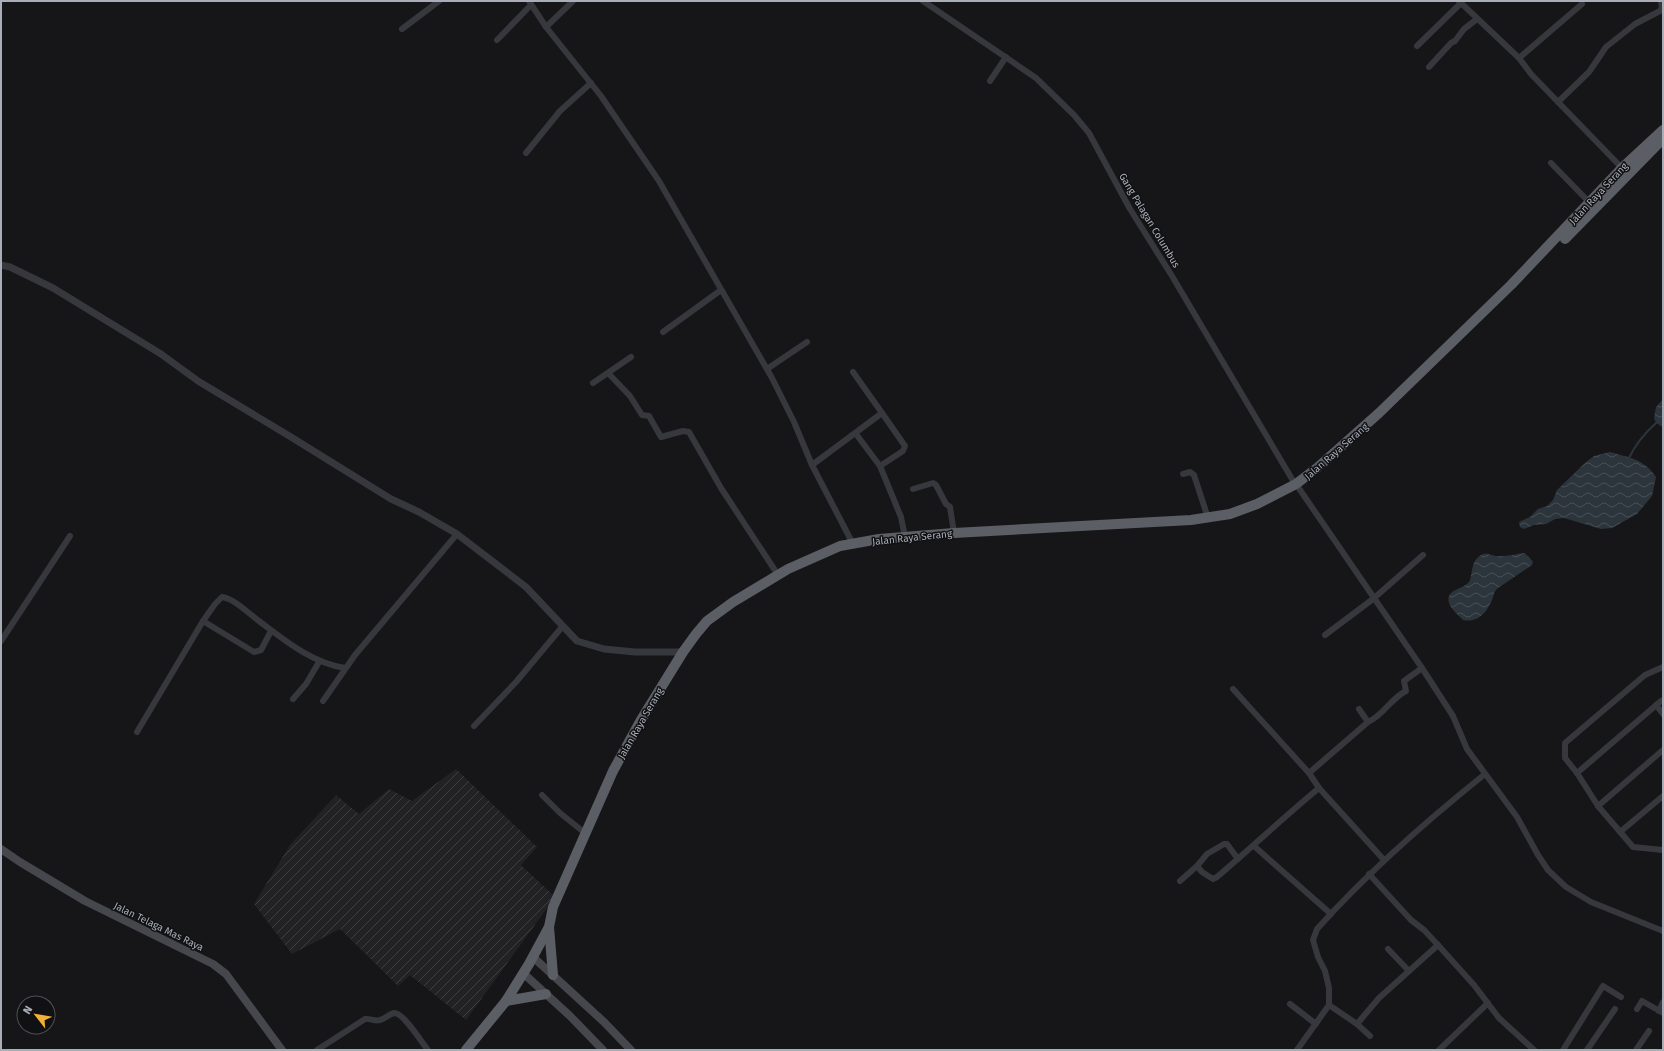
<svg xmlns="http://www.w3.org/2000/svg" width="1664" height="1051" font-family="'Fira Sans',sans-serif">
<defs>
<pattern id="industrial-furrows" width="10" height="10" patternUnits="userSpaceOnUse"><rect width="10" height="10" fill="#222225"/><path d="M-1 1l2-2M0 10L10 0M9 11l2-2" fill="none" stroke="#3f3f43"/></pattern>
<pattern id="water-waves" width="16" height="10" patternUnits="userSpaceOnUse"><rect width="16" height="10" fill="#2c353c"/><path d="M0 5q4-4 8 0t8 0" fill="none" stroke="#485056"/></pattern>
</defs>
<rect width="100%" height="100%" fill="#161618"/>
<polygon fill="url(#industrial-furrows)" points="456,769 537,847 521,865 555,897 466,1020 410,975 398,986 340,929 292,954 254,904 290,845 336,795 359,814 389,789 412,801"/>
<g fill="url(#water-waves)">
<polygon points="1663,399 1663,427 1656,423 1654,418 1656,407"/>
<path d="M1610 452C1630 458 1644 459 1656 477L1652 496 1637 514 1612 528 1601 529 1564 518 1555 519 1546 524 1534 525 1524 529 1520 527 1519 522 1530 517 1538 509 1547 506 1553 500 1557 490 1586 462 1594 456Z"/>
<path d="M1524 553 1529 557 1533 562 1532 565 1498 588C1493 592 1494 597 1491 602 1486 614 1476 623 1463 620 1459 616 1451 609 1449 603 1445 588 1466 590 1470 580 1473 571 1471 561 1481 555 1486 552 1491 555 1496 556 1505 557 1516 554 1524 553Z"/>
</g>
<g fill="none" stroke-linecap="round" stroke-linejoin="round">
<path stroke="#2c353c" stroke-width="2" d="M1629 458C1636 443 1645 433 1656 423"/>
<g stroke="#37383d" stroke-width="6">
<polyline points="529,1 546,27 601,96 659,181 772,378 794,422 812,465 853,544"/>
<polyline points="923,1 1036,78 1074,115 1089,133 1130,209 1172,276 1292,479"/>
<polyline points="1459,1 1519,58 1531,74 1558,102 1622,168"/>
<polyline points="546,27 573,1"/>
<polyline points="402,29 439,1"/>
<polyline points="497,40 531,5"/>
<polyline points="1417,46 1461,3"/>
<polyline points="1519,58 1582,4"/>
<polyline points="1429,67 1451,43 1455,41 1464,29 1477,19"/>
<polyline points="990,81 1006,57"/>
<polyline points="1558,102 1589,72 1606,47 1635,24 1660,11 1662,8 1661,1"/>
<polyline points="526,153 560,111 591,83"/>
<polyline points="1551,163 1589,202"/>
<polyline points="663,332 721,290"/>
<polyline points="767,369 807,342"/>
<polyline points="609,374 630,396 642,415 649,416 661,437 683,431 689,432 721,488 778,575"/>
<polyline points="593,383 631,357"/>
<polyline points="856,434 880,466 901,517 905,537"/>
<polyline points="812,465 882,413 853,372"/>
<polyline points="880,466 903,451 905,446 882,413"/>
<polyline points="1183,474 1190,472 1194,475 1208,518"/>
<polyline points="1296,484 1422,668 1453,716 1467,749 1517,817 1538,855 1548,870 1566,887 1591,902 1663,931"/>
<polyline points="913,489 933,483 936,485 946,504 950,507 954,533"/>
<polyline points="203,621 254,652 261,650 271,631"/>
<polyline points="1325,635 1373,599 1423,555"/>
<polyline points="1,641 70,536"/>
<polyline points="1663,667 1645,675 1565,743 1565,758 1577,773 1598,806 1633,847 1663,850"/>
<polyline points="1233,689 1309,773 1319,788 1384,860"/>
<polyline points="293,699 306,684 319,662"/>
<polyline points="323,701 355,655 457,534"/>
<polyline points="1656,705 1663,714"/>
<path d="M1368 722C1383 716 1390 699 1406 691L1404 681 1422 668"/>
<polyline points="474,726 516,682 562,627"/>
<path d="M137 732 203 621 215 604 222 597C235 599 248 613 259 621 284 640 312 663 345 668"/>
<polyline points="1309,773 1368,722 1359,709"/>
<polyline points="1577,773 1661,701"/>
<polyline points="542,795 560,813 585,833"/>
<polyline points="1598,806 1663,750"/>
<polyline points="1620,832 1663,796"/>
<polyline points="1254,846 1331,914"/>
<path d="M1238 859 1227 844H1224L1207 854 1197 866 1202 872 1213 879 1217 877C1251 848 1284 817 1319 788"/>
<polyline points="1369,874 1411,920 1424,930 1438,945 1474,985 1499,1018 1534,1050"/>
<polyline points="1180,881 1197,866"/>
<polyline points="1388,949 1409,971"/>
<polyline points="1290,1004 1316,1024"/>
<polyline points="1329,1005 1357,1024 1379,998 1438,945"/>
<polyline points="1637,1009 1642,1001 1663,1013"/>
<polyline points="1659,1011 1663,1002"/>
<polyline points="1357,1024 1370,1036"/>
<path d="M317 1050 365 1019C370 1018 375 1022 380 1020 385 1019 389 1014 394 1013 403 1012 422 1043 428 1050"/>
<path d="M1297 1050 1329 1005V988L1325 971 1318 957 1313 940 1317 929C1368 872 1425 822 1485 774"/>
<polyline points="1439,1050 1488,1003"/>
<polyline points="1563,1050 1603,986 1621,997"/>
<polyline points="1587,1050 1615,1009"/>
<polyline points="1636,1050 1649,1031"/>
</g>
<polyline stroke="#37383d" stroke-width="7" points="1,265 10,267 53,288 161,354 198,381 291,437 391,499 419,512 457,534 526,587 577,641 604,649 635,652 683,652"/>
<g stroke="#45474d" stroke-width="8">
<polyline points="1,849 20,862 85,901 213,964 226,974 282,1050"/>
<polyline points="533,957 604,1022 631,1050"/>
<polyline points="523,973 570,1016 603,1050"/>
</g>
<g stroke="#5b5e65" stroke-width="10">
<polyline points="1565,239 1663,139"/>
<polyline points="549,927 553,975"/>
<polyline points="506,1001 546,994"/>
<polyline points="466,1050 506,1001 529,964 549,927 553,907 613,771 641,720 683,652 696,634 707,621 733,602 788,569 840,546 879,539 954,533 1191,520 1230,514 1257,504 1296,484 1317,468 1379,413 1511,285 1622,168 1663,130"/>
</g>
</g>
<g text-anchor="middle" stroke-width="3" stroke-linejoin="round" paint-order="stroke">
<g font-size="10" fill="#a8adb8" stroke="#111113">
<text transform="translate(1598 193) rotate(-47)" y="4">Jalan Raya Serang</text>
<text transform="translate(1150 220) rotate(59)" y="4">Gang Palagan Columbus</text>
<text transform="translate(1336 451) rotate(-41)" y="4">Jalan Raya Serang</text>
<text transform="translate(912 537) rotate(-6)" y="4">Jalan Raya Serang</text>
<text transform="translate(640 723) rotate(-60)" y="4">Jalan Raya Serang</text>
<text transform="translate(159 926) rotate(26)" y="4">Jalan Telaga Mas Raya</text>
</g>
</g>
<rect width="1664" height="1051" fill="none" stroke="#a8adb8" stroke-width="4"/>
<g transform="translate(36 1015) rotate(301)"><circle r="19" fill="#111113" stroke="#4d4f55"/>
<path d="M0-3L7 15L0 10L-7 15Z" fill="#f2b134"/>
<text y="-6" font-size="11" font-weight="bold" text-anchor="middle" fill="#a8adb8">N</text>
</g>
</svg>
